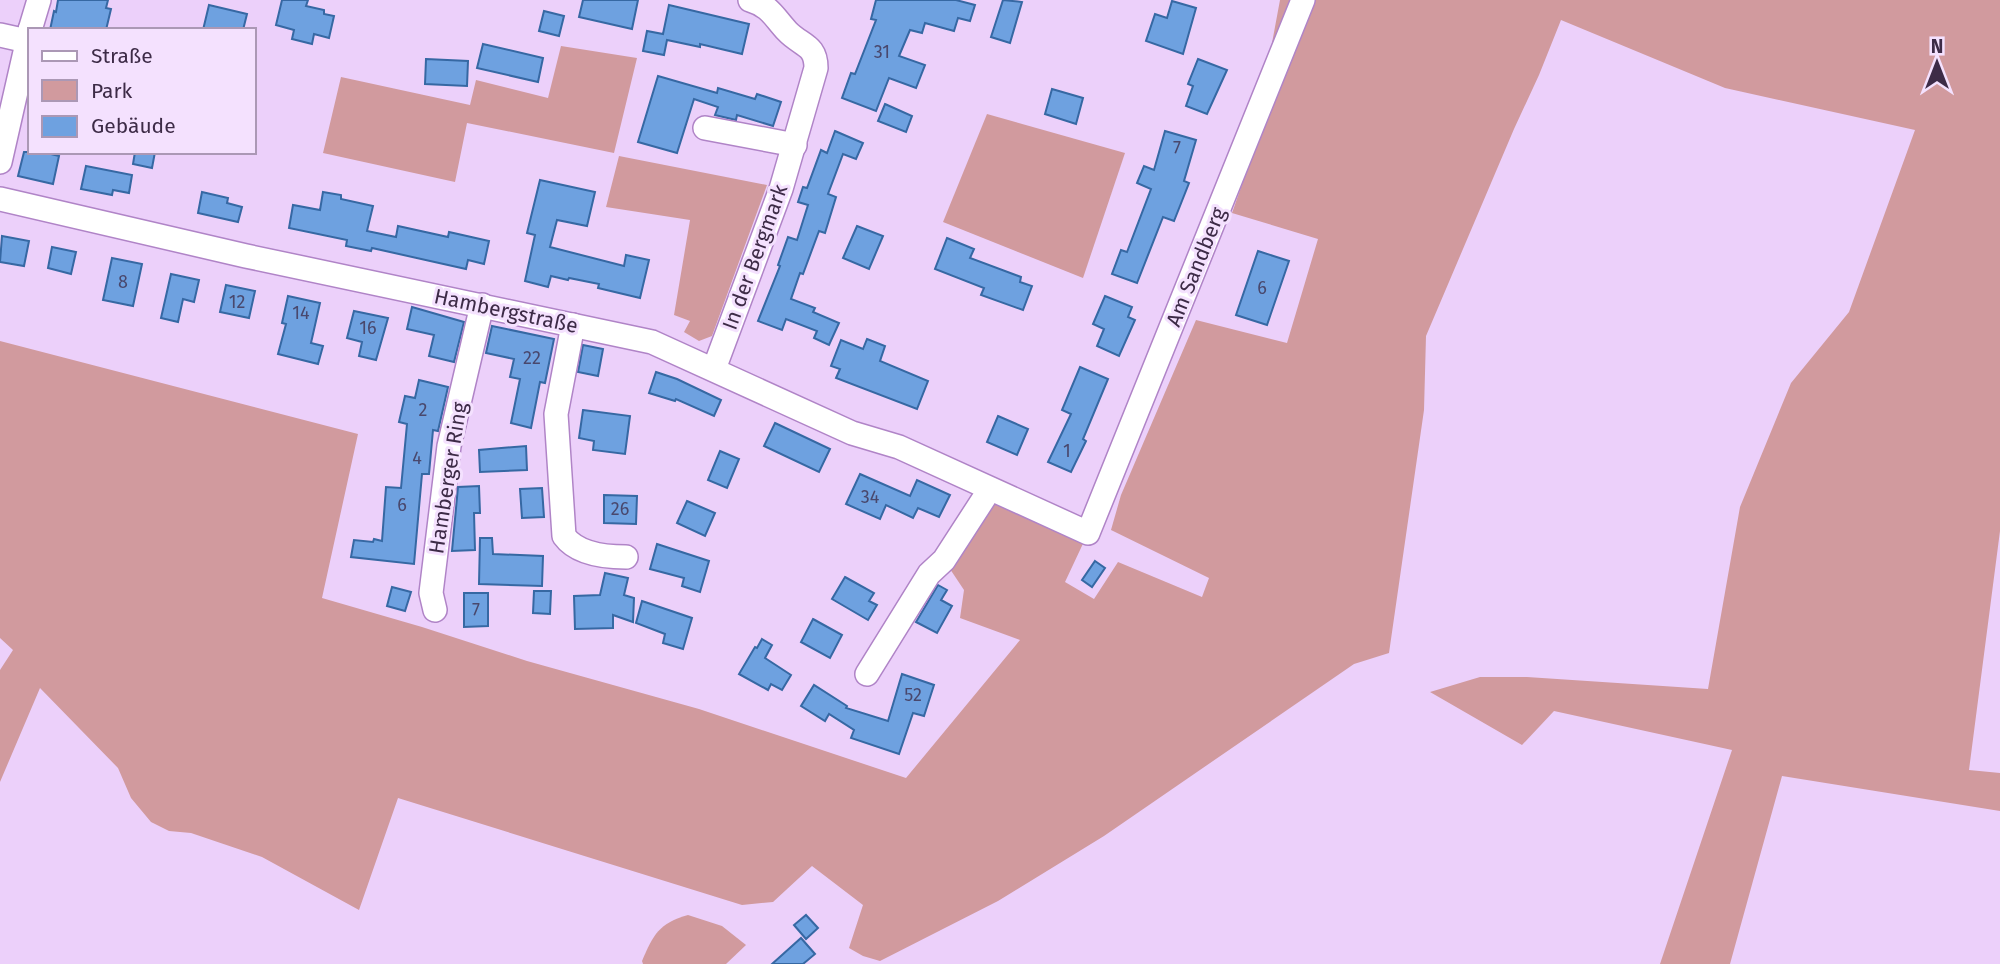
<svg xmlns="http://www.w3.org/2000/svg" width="2000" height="964" font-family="'Fira Sans',sans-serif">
<rect width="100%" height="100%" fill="#ecd0fa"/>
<g fill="#d19a9e">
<polygon points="1280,0 2000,0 2000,531 1969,770 2000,773 2000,811 1782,776 1730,964 1660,964 1732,750 1554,711 1522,745 1430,692 1480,677 1527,677 1708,689 1740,507 1791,383 1849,312 1915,130 1725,88 1561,20 1539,75 1514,129 1426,336 1424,410 1389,653 1354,664 1104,836 998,901 880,961 863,956 849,948 863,905 812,866 773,902 742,905 398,798 359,910 262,857 191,833 169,831 151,822 131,798 118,768 40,688 0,782 0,670 13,650 0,638 0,341 358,434 322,598 422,627 527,661 699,709 906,778 1020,640 960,618 964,590 944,560 990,489 1088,533 1065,582 1094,599 1118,562 1202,597 1209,578 1111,530 1121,495 1196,320 1287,343 1318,239 1232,213 1278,82 1269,59"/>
<polygon points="561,46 637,58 614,153 467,123 455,182 323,153 341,77 470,105 476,80 548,98"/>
<polygon points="987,114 1125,153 1083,278 943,222"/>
<polygon points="619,156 767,185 712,336 699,341 684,332 690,321 674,315 690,220 606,207"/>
<path d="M688 915 722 926 746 945 726 964H643L642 961C653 935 659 923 688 915Z"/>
</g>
<g fill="#6ea1e0" stroke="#3668a3" stroke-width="2">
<polygon points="58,0 108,0 106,8 111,9 106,30 50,30 54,11 56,12"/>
<polygon points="282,0 308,0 306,6 324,10 324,14 334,16 329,38 314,34 312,44 292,39 294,30 276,25"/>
<polygon points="583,0 638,0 632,29 579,17"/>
<polygon points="876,0 956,0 975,5 970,21 958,18 954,31 925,23 922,33 910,30 899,56 925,65 916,88 889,78 876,111 842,98 851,73 855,74 876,20 871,19"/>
<polygon points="1003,0 1022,2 1010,43 991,37"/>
<polygon points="1172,1 1196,8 1183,54 1146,41 1155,14 1167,18"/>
<polygon points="209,5 247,14 243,30 203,30"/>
<polygon points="669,5 749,24 742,54 700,44 700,47 667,40 664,55 643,51 647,31 663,34"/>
<polygon points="544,11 564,16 559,36 539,31"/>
<polygon points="483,44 543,58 538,82 477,68"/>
<polygon points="426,59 468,61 467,86 425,84"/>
<polygon points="1198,59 1227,70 1207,114 1186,106 1193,86 1188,84"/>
<polygon points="658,76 717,93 718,88 755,99 757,94 781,102 773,126 737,115 736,120 715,115 718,107 694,99 677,153 638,142"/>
<polygon points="1052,89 1083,98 1076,124 1045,114"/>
<polygon points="885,104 912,116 906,132 878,121"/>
<polygon points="835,131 863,143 856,159 843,154 828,194 836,197 825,233 819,231 803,274 800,273 791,299 815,308 813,312 839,323 829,345 814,338 817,331 786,319 782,330 758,321 780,266 778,265 788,237 797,240 808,205 798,202 803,187 807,188 821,150 827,153"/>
<polygon points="1165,131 1196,140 1184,181 1189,183 1174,221 1163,217 1137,283 1112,274 1121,250 1127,252 1151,189 1137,183 1144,166 1154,170"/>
<polygon points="24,152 43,152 59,156 53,184 18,176"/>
<polygon points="135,152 155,152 152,168 133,164"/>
<polygon points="86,166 132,175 129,193 113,190 112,195 81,189"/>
<polygon points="540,180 595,192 587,226 557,220 550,247 624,266 626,255 649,260 640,298 598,288 599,284 569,278 568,280 551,276 548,287 525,281 535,235 527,233"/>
<polygon points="202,192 228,198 227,203 242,207 238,222 198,213"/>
<polygon points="323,192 341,195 341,199 373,206 367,231 396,237 398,226 448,237 449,232 489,241 484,264 468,260 466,269 372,248 371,251 346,246 347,240 289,228 293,205 320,210"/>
<polygon points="857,226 883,236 869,269 843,258"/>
<polygon points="2,236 29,241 24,266 0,262"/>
<polygon points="947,238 974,249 970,258 1021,277 1020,282 1032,286 1023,310 981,295 984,288 935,269"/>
<polygon points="52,247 76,252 71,274 48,268"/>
<polygon points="1258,251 1289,261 1267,325 1236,315"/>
<polygon points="112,258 142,264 133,306 103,300"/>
<polygon points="171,274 199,280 194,302 183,299 178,322 161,318"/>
<polygon points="226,285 255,291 249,318 220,312"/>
<polygon points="288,296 320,303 311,343 323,346 318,364 278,354 286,324 282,323"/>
<polygon points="1105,296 1132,307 1128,317 1135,320 1119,356 1097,346 1104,329 1093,324"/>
<polygon points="412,307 464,322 454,362 429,356 434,335 407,329"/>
<polygon points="354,311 388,318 376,360 359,356 362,342 347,338"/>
<polygon points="492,326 554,339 545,383 540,382 531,428 511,423 520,379 510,377 514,359 486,353"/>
<polygon points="867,339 885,346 880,361 928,381 917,409 836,378 840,369 831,366 841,340 863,349"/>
<polygon points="583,345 603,349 598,376 578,372"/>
<polygon points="1080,367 1108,379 1083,439 1086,441 1071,472 1048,462 1071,414 1062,410"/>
<polygon points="656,372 677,379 721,400 714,416 676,399 675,401 649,393"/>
<polygon points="419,380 448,387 438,431 433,430 429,474 422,474 414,564 351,557 354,540 373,542 374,539 382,541 386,487 401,488 407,424 399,422 405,396 415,398"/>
<polygon points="583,410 630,416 625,454 593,450 594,441 579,438"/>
<polygon points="998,416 1028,429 1017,455 987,442"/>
<polygon points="775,423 830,449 819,472 764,446"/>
<polygon points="526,446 527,470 480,472 479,450"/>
<polygon points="720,451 739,459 727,488 708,480"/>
<polygon points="860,474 910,496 917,480 950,495 939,517 918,508 913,518 886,505 880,519 846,504"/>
<polygon points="479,486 480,513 474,513 475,550 452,551 458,487"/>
<polygon points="542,488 544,517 522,518 520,489"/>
<polygon points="604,495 637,496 636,524 604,523"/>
<polygon points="687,501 715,513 705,536 677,523"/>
<polygon points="480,538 492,538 493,554 543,556 542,586 479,584"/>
<polygon points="657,544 709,561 700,592 682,586 684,578 650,569"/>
<polygon points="1095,561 1105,568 1092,587 1082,580"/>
<polygon points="605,573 628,578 624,595 634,598 633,622 613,615 613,628 575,629 574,596 600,595"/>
<polygon points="845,577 874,593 869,601 877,605 868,620 832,599"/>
<polygon points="938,585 947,590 941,600 952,606 937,633 916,622"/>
<polygon points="392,587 411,592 405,611 387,606"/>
<polygon points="534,591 551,591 550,614 533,613"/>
<polygon points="464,593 488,593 488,626 464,627"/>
<polygon points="642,601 692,618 683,649 663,643 665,634 636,623"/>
<polygon points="813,619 842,635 830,658 801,642"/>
<polygon points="762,639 772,645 765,658 791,675 782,690 771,684 768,690 739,674 755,647 757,648"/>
<polygon points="902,674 934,685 924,716 913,713 899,754 851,738 854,730 829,714 825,721 801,706 814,685 847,706 846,708 888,721"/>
<polygon points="806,915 818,928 806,939 794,925"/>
<polygon points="801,938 815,954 803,964 772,964"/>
</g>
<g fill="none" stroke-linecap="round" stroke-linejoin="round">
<defs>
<g id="minor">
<polyline points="30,30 39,0"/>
<polyline points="0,35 27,41"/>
<polyline points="705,128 795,145"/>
<polyline points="0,162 30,30"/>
<polyline points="0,199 246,256 652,342 852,433 899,447 1088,533 1303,0"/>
<path d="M573 325 556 414 564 536C577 554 605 557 626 557"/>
<path d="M714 369 781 189 816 68C816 44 801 46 787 31 774 17 770 6 750 0"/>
<polyline points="435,610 431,593 449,446 482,305"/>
<polyline points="867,674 929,574 944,560 990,489"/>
</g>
</defs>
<use href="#minor" stroke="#b084c7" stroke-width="26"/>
<use href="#minor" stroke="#fff" stroke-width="23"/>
</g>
<g text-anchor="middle" stroke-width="6" stroke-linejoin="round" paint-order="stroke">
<g font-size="18" fill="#49486d">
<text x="882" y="58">31</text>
<text x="1177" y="154">7</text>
<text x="123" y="288">8</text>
<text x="1262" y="294">6</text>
<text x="237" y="308">12</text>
<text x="301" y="319">14</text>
<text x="368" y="334">16</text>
<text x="532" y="364">22</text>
<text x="423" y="416">2</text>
<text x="1067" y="457">1</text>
<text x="417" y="464">4</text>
<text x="870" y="503">34</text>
<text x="402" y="511">6</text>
<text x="620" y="515">26</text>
<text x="476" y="616">7</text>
<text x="913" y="701">52</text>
</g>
<g font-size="21" fill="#3d2b47" stroke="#f4e1fe">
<text transform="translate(755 257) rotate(-70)" y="7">In der Bergmark</text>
<text transform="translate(1196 267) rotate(-68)" y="7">Am Sandberg</text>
<text transform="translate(506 311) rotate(12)" y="7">Hambergstraße</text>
<text transform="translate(448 478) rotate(-81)" y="7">Hamberger Ring</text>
</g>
</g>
<rect x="28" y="28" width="228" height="126" fill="#f4e1fe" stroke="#ab98b5" stroke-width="2"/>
<rect x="42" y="51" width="35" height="10" fill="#ffffff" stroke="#ab98b5" stroke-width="2"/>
<text x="91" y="63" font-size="21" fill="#3d2b47">Straße</text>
<rect x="42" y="80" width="35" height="21" fill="#d19a9e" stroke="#ab98b5" stroke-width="2"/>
<text x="91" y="98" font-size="21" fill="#3d2b47">Park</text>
<rect x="42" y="116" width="35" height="21" fill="#6ea1e0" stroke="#ab98b5" stroke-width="2"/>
<text x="91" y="133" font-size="21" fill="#3d2b47">Gebäude</text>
<g transform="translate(1937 63)" stroke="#f4e1fe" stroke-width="5" paint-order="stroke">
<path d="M0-5L12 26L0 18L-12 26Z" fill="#3d2b47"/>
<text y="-10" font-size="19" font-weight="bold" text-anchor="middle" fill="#3d2b47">N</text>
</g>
</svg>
